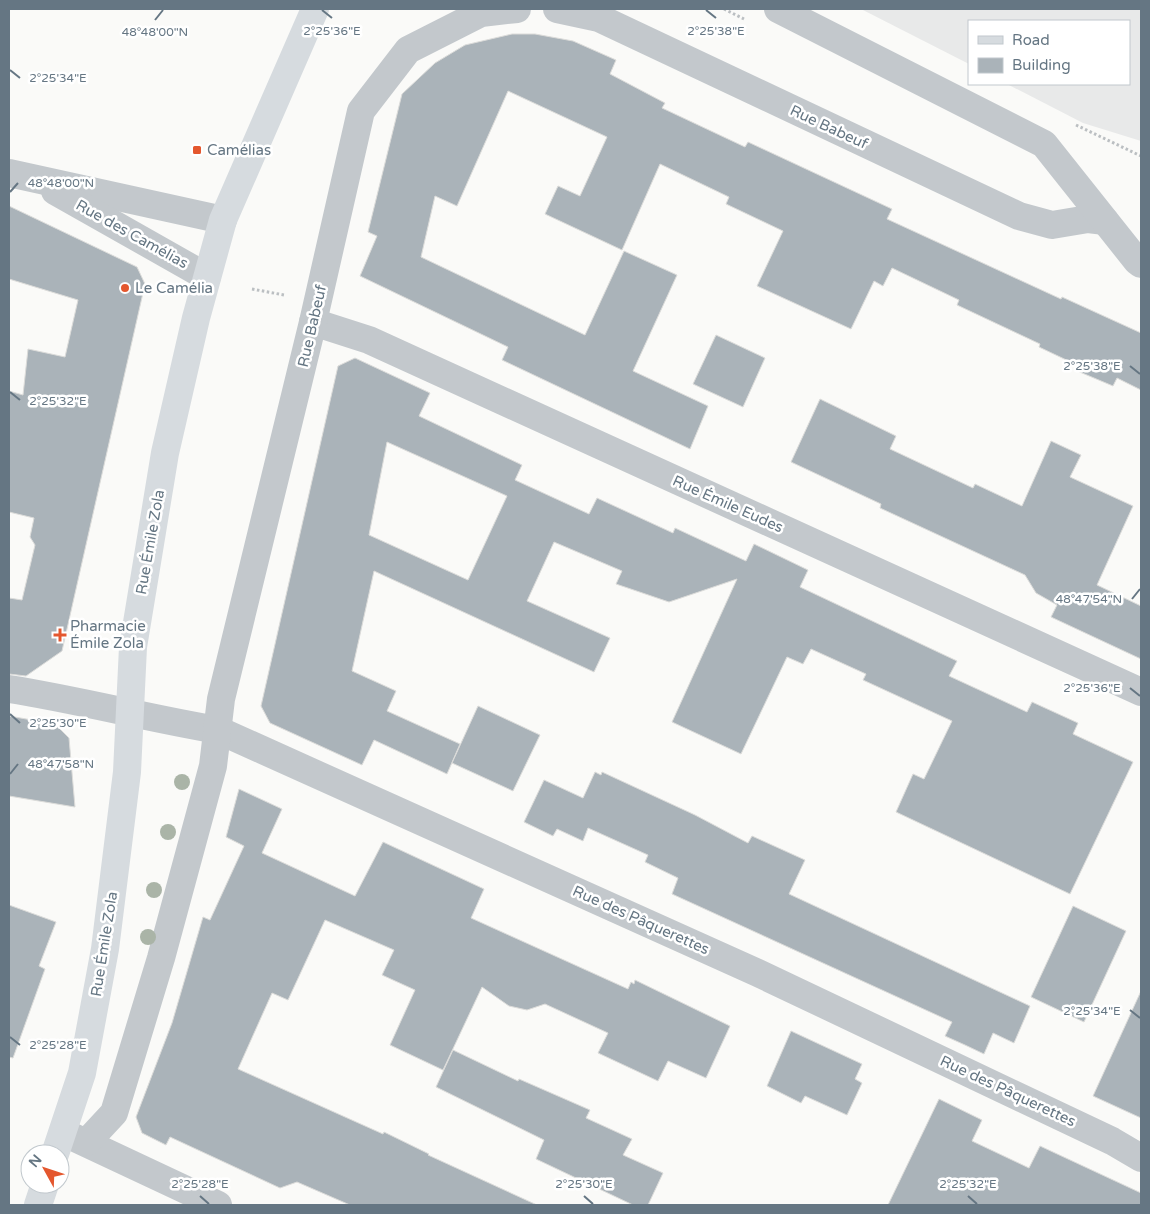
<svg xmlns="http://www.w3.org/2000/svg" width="1150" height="1214" font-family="'Varela Round',sans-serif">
<rect width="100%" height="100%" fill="#fafaf8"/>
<polygon fill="#e8e9e9" points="861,9 1141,9 1141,141 1083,123 1007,84 1129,84 1129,21 969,21 969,64"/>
<g fill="#aab3b9" stroke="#dcdcda" fill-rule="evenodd">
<polygon points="512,34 535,34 573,41 616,60 610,74 665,103 662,108 745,147 748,142 892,209 887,219 1061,299 1062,297 1141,333 1141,390 1117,378 1113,386 1075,370 1077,365 1039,347 1040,344 957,305 959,300 892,268 883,286 874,281 851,329 757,286 783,231 726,204 729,197 660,164 622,250 545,214 558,186 580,196 607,137 508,91 457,206 435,196 421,257 585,335 624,251 677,275 633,371 708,406 690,449 502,360 508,347 360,276 377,236 368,232 402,94 435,63 465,45"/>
<polygon points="9,206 137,267 145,284 62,651 26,676 9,674 9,598 22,600 35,545 30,537 34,518 9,512 9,391 23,395 28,349 65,357 78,300 9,279"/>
<polygon points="716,335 765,358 743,407 693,384"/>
<path d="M355 358 430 393 419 416 522 465 515 480 589 514 597 498 673 533 675 528 746 561 754 544 808 570 800 587 957 661 949 676 1027 712 1032 702 1078 723 1073 734 1133 762 1070 894 896 812 913 774 924 779 952 721 863 680 866 674 811 649 803 664 787 657 741 754 672 722 737 579 669 602 616 584 622 571 554 542 527 601 610 638 594 672 374 571 352 671 396 691 387 711 460 744 447 774 374 740 362 765 270 723 261 706 338 366ZM387 442 507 496 468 580 369 535Z"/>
<polygon points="820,399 896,436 890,449 973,488 975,484 1022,506 1051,441 1081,455 1070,477 1133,506 1097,585 1141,606 1141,659 1051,617 1057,605 1036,593 1025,575 880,508 881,504 791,462"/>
<polygon points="478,706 540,735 513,791 452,763"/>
<polygon points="9,716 55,724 69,738 75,807 9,796"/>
<polygon points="595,772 601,775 602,772 695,815 748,843 752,836 805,860 789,894 1030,1006 1014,1043 993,1033 984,1054 965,1045 945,1036 952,1022 672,894 678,878 645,862 648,855 588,828 583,841 557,829 553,836 524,822 544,780 583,798"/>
<polygon points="239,789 282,809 262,853 355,896 383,842 484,889 471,918 628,989 631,982 634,984 635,980 730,1026 706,1078 668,1061 658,1081 598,1053 608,1033 545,1004 527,1010 509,1006 482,987 443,1070 390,1045 415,990 382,975 394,950 325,920 288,1000 272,993 238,1069 383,1134 384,1132 429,1154 428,1155 537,1205 350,1205 297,1182 280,1188 170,1137 166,1145 142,1133 136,1117 172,1023 203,917 210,920 244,846 226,837"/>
<polygon points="9,905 56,922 39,966 45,969 13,1058 9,1057"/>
<polygon points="1073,906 1126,931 1084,1022 1031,997"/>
<polygon points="1141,991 1141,1118 1093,1096"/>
<polygon points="791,1031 862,1064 855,1079 862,1083 847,1115 805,1096 801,1103 767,1086"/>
<polygon points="453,1050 518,1081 519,1079 590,1110 586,1118 632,1139 623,1155 663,1173 648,1205 633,1205 536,1159 544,1140 436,1087"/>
<polygon points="939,1099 982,1120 972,1141 1029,1168 1040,1146 1141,1193 1141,1205 888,1205"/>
</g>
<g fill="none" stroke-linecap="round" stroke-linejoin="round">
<g stroke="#bbbfc2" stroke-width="3" stroke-dasharray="2.5 2.5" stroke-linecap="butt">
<polyline points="724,9 744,19"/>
<polyline points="1076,125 1141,156"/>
<polyline points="252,289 284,295"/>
</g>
<g stroke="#c3c8cc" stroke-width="28">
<polyline points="557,9 599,18 1019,216 1052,225 1088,219 1105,221"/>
<polyline points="778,9 1044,144 1137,261 1141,264"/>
<polyline points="9,173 223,220"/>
<polyline points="55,191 207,277"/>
<polyline points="313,322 369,340 1141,692"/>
<path d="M9 689C79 700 147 718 218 730L758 973 1112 1141 1141 1158"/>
<polyline points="71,1136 218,1205"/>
<polyline points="87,1142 114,1113 161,958 213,766 221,699 313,322 361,111 408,50 481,13 517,9"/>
</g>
<g stroke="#d6dbdf" stroke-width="28">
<polyline points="55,1154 82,1073 105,949 127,772 133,647 165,453 196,318 223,220 315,9"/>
<polyline points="38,1205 45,1184"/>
</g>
</g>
<g fill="#aab4a7">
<circle cx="182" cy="782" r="8"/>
<circle cx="168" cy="832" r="8"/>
<circle cx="154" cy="890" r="8"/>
<circle cx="148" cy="937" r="8"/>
</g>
<path fill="none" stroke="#657683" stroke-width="2" d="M322 10 332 18M706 10 716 18M155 20 163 10M10 70 20 78M10 192 18 183M1130 366 1140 374M10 392 20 400M1132 599 1140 589M1130 688 1140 696M10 714 20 723M10 774 18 764M1130 1010 1140 1018M10 1037 20 1045M200 1196 209 1204M584 1196 593 1204M968 1196 977 1204"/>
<g fill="#e4572e" stroke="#fff" stroke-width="2">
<rect x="192" y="145" width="10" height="10" rx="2.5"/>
<circle cx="125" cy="288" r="5"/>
<path d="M57.5 627.5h5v5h5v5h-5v5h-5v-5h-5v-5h5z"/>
</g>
<g text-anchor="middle" stroke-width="5" stroke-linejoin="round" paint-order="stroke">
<g font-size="15" fill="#657683" stroke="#fff">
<text transform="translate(829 127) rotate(25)" y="5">Rue Babeuf</text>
<text transform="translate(132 234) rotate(29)" y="5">Rue des Camélias</text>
<text transform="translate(312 326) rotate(-77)" y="5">Rue Babeuf</text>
<text transform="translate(728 504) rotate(24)" y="5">Rue Émile Eudes</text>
<text transform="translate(150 542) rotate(-80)" y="5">Rue Émile Zola</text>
<text transform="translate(641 920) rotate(24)" y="5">Rue des Pâquerettes</text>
<text transform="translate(104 944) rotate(-81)" y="5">Rue Émile Zola</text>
<text transform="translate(1008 1091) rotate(25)" y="5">Rue des Pâquerettes</text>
</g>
<g font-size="15" fill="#657683" stroke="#fff" text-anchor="start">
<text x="207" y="155">Camélias</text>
<text x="135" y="293">Le Camélia</text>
<text x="70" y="631">Pharmacie<tspan x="70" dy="17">Émile Zola</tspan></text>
</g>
</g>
<g font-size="12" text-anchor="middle" fill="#657683" stroke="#fff" stroke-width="5" stroke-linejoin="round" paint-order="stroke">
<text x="716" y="35">2°25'38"E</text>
<text x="332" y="35">2°25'36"E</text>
<text x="155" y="36">48°48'00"N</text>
<text x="58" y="82">2°25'34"E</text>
<text x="61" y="187">48°48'00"N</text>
<text x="1092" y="370">2°25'38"E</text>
<text x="58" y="405">2°25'32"E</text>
<text x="1089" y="603">48°47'54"N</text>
<text x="1092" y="692">2°25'36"E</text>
<text x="58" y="727">2°25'30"E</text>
<text x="61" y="768">48°47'58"N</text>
<text x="1092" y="1015">2°25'34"E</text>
<text x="58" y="1049">2°25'28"E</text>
<text x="200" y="1188">2°25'28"E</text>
<text x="584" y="1188">2°25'30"E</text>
<text x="968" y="1188">2°25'32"E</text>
</g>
<rect width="1150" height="1214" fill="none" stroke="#657683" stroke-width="20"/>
<rect x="968" y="20" width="162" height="65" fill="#ffffff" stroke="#c1c8cd"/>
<rect x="978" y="36" width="25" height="8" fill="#d6dbdf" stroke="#c1c8cd"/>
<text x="1012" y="45" font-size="15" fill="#657683">Road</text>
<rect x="978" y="58" width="25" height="15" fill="#aab3b9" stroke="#c1c8cd"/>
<text x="1012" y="70" font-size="15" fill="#657683">Building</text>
<g transform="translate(45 1169) rotate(310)"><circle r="24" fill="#ffffff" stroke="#c1c8cd"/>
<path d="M0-4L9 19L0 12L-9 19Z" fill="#e4572e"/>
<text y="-8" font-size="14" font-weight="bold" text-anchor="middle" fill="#657683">N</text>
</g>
</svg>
